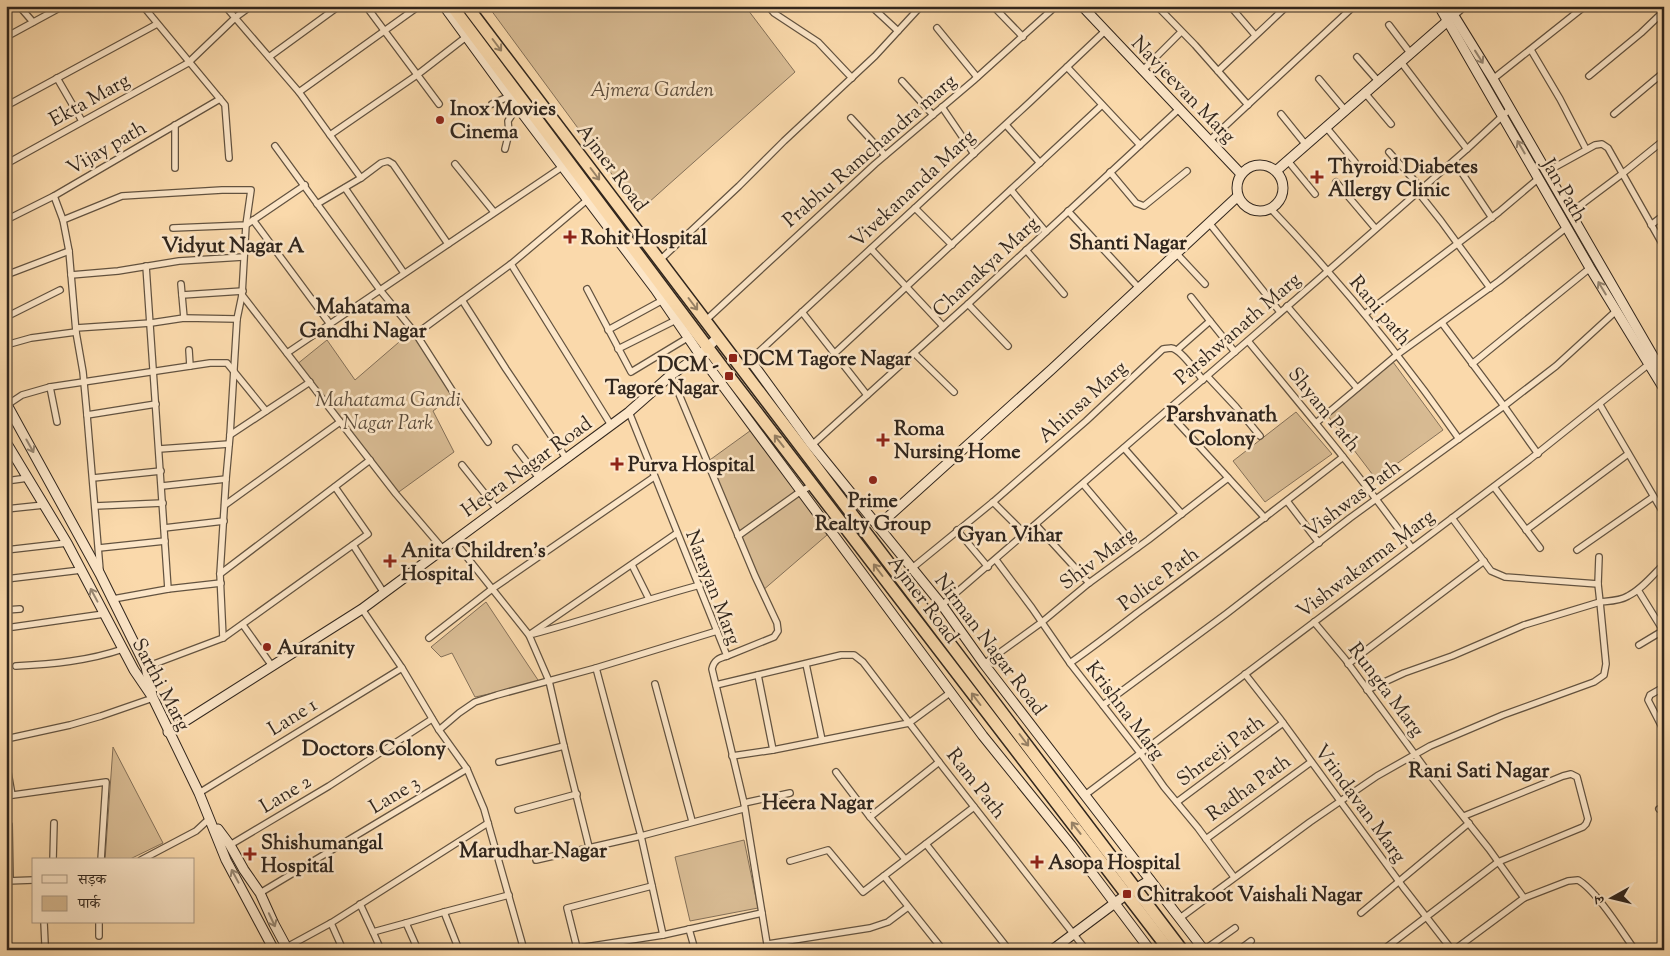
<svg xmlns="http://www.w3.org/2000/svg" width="1670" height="956" font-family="'Sorts Mill Goudy','Noto Serif Devanagari',serif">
<rect width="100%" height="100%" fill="#fad9ab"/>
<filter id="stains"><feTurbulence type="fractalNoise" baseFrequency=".004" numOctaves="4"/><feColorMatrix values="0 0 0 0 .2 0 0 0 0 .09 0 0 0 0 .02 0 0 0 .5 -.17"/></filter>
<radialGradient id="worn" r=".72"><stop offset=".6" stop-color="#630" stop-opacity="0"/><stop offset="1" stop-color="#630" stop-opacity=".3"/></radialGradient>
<g fill="#d8bb93" stroke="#847058">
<polygon points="488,6 745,6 795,72 639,211"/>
<polygon points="413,330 455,395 433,411 454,452 396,494 296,365 327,340 355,380"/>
<polygon points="1393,362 1443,430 1376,479 1328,416"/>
<polygon points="1296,412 1332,454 1265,502 1233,461"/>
<polygon points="754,428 827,535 762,591 707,462"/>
<polygon points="486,602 540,683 475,697 452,653 441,657 431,647"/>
<polygon points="113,747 163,843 128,860 105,860"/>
<polygon points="744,840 758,908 690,921 675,857"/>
</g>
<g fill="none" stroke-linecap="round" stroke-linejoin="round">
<defs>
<g id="street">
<polyline points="19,6 33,22"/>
<polyline points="143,6 225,105 229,158"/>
<polyline points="225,6 299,92 361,178"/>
<polyline points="366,6 439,104"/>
<polyline points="768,6 774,13 818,42 852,78"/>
<polyline points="871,6 898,31"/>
<polyline points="993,6 1023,37"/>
<polyline points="1157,6 1195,45 1248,105"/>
<polyline points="1230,6 1255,35"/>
<polyline points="1454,16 1465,6"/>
<polyline points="1389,25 1411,54"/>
<polyline points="937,28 977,77"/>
<polyline points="6,37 63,6"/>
<polyline points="1531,50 1560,99 1586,149"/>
<polyline points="269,57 339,6"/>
<polyline points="1357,57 1378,81"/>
<polyline points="1401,62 1467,149"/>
<polyline points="1067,67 1140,145"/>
<polyline points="1142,71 1181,32"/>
<polyline points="1218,71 1287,6"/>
<polyline points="1589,76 1641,33 1664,11"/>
<polyline points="57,78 82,121"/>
<polyline points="1319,79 1345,110"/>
<polyline points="1493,79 1585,6"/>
<polyline points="902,81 933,115"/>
<polyline points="299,92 419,6"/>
<polyline points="1365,93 1391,124"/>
<polyline points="492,104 510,96"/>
<polyline points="6,106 157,24"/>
<polyline points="942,107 974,154"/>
<polyline points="1281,114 1306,145"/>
<polyline points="1614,114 1664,72"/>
<polyline points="851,118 885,155"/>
<polyline points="175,125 175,168"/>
<polyline points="1006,125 1040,163"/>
<polyline points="1326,127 1355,162"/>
<polyline points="330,135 417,75 466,37"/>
<polyline points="1209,141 1354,6"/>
<polyline points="275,146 380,290 416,334 455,395 488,442"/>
<polyline points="505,149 509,133 508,121 517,107"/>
<polyline points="1389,152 1422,189"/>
<polyline points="1288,161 1315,194"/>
<polyline points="1454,161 1492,218"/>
<polyline points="6,164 188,63 236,17 251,6"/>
<polyline points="455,164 494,212"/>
<polyline points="1110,172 1136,203 1144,206 1187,171"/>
<polyline points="1546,172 1595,145 1602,144 1608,148 1664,247"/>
<polyline points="1336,182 1375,228"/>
<polyline points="345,188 404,273"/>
<polyline points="1011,190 1046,232"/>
<polyline points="1418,192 1441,221 1490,288"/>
<polyline points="54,196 63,220 69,251 76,332 83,372 87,415 100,570"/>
<polyline points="317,204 361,178 381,163 388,161 393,164 448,244"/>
<polyline points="915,208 952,245"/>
<path d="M1270 208C1339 280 1402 357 1459 439"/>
<polyline points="1068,211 1139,288"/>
<polyline points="1570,213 1622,174 1664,140"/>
<polyline points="6,220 54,196 220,99"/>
<polyline points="63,220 122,196 222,190 251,190 246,225 242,295 237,319 230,435 226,479 220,574 223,638"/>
<polyline points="253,220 330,324"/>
<polyline points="1210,224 1280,312"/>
<polyline points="1651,225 1664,215"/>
<polyline points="173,228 246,225 305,185"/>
<polyline points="871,249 943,326"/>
<polyline points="1026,250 1064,294"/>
<polyline points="1177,254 1205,284"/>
<polyline points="660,260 739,186 784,141 875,56 921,6"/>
<polyline points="511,264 611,425"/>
<polyline points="146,266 168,589"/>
<polyline points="6,275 69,251"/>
<polyline points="71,275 118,271 179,261 243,257"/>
<polyline points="181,284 184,318"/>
<polyline points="587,289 631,372 689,337"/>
<polyline points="182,295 243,291"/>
<polyline points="242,295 396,494 443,549"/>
<polyline points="1191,297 1210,321"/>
<polyline points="462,300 506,369 566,458"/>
<polyline points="968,304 1008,346"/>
<polyline points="1287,306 1357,388"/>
<polyline points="802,312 867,395"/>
<polyline points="1365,314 1499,212 1539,178"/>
<polyline points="6,317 60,290"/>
<polyline points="705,321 875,164 973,81 1056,6"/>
<polyline points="1442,323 1504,406 1538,454"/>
<polyline points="76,328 151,323 184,318 237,319"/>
<polyline points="608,330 663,300"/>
<polyline points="416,334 511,264 587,200"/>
<path d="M1248 341C1304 409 1361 476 1412 548"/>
<polyline points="6,345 31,338 76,332"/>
<polyline points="618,349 676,320"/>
<polyline points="189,350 190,366"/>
<polyline points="1177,350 1210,321 1235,352"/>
<polyline points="287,353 562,167"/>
<polyline points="835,353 1102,105"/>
<polyline points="914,353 954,392"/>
<polyline points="750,360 1030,102 1105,31"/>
<polyline points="1472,364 1590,268"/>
<polyline points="671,375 755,576 777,623 778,631 774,637 727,656"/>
<polyline points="1207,376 1236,407 1260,436"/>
<polyline points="50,387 57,422"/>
<polyline points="7,405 22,395 50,387 210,363 227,363 266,411"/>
<polyline points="1600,405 1664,514"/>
<polyline points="1167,411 1265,518"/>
<path d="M629 412 727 656C719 658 714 660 712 669L744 803 768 950"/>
<polyline points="87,415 156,404"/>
<polyline points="1316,423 1398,354 1499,281 1567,227"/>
<polyline points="230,435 310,382"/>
<polyline points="812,445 968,304 1179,109"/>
<polyline points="516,448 539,478"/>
<polyline points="1124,448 1182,514"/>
<polyline points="159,449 229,444"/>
<polyline points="462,465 497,509"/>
<polyline points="93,478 161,471"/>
<polyline points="6,481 28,478"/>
<polyline points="1083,484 1137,548"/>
<polyline points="162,486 226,479"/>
<polyline points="1494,487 1540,548"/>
<polyline points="1287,501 1319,543"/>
<polyline points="993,502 1025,534"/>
<polyline points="225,505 340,422"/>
<polyline points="95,506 163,503"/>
<polyline points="6,509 44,505"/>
<polyline points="1452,518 1491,571 1505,577 1598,584"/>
<polyline points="1036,525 1089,583"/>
<polyline points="164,528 224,521"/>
<polyline points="957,530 988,567"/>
<polyline points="1526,530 1628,454"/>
<polyline points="738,536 801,491 813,485"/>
<polyline points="454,541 529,635 549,681 564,746 589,847"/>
<polyline points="353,545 384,593"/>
<polyline points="99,548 165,541"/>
<polyline points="6,550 67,543"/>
<polyline points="1577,550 1653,497"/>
<polyline points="996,560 1032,608 1070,663 1141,754 1164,787 1198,828 1234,877"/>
<polyline points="632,565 649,599"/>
<path d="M911 569 993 502 1086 421 1163 349C1164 349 1170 348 1171 348 1181 349 1196 372 1203 380"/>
<polyline points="220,574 370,460"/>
<polyline points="6,579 81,570"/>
<polyline points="1638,590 1664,632"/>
<polyline points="113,599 168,589 221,583"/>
<polyline points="942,605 1296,299 1467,149 1510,109"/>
<polyline points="362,609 402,668 439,730 467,769 484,809 524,950"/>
<polyline points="6,610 20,609"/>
<path d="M1314 622 1345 659 1427 771 1489 849 1524 898 1568 881 1578 880C1596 890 1622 932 1635 950"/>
<polyline points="243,625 272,666"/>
<polyline points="6,628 104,614"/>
<path d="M533 634C589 619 644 600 700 585"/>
<polyline points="529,635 677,533"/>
<polyline points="429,638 492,589 654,477"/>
<polyline points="1639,645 1664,630"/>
<path d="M1070 663C1093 647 1115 630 1137 613 1207 562 1275 510 1343 457"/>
<polyline points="806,664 822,740"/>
<polyline points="984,664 1042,622 1089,583 1148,540 1228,478"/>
<polyline points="1348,664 1484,561"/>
<path d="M16 666C53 664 88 661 123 649"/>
<polyline points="146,667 223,638 368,534 335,487"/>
<polyline points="596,668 641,836 663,935"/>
<polyline points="1245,674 1281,720 1403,887 1452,950"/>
<polyline points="758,675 773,750"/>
<polyline points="655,684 692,821"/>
<polyline points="716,685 841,655 854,655 863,662 939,762 1086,950"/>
<polyline points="1664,687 1650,695 1648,700 1664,731"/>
<polyline points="1367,690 1404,673 1452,656 1524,625 1600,602 1598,584 1599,557"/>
<polyline points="1103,705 1226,614 1350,518 1504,406 1556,366 1616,311"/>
<polyline points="439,730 459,713 475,702 497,695 596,668 717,631"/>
<polyline points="6,739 70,725 101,716 153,698"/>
<polyline points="732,756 773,750 909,723 951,692"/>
<polyline points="6,761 12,795"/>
<polyline points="499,762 564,746"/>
<polyline points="836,772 870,817"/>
<polyline points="199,793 402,668"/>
<polyline points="1085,795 1529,460 1649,364 1664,355"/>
<polyline points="6,796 106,782 101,860"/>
<polyline points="1177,802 1283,723"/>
<polyline points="744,803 790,793"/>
<polyline points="1659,809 1664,806"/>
<polyline points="518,810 577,794"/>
<polyline points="9,825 10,881"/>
<polyline points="1206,839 1311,762"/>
<polyline points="926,844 1009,950"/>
<polyline points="230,845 329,786 432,719"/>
<polyline points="905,859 870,817 939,762"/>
<polyline points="53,860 54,823"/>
<polyline points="141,860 196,831 210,818"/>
<polyline points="536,860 641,836 743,809"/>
<polyline points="790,861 828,850 863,892 974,807"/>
<polyline points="884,876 943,950"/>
<polyline points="6,881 34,880"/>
<polyline points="260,893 467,769"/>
<polyline points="360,904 373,932 406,923 418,950"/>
<polyline points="444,912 459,950"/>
<polyline points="1361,913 1469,823"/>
<path d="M1180 918 1310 822 1377 776 1430 746 1503 715 1594 682 1604 675 1606 664 1600 602C1609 601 1620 601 1628 596 1642 589 1653 575 1664 564"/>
<polyline points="44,922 45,944"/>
<polyline points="331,923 343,950"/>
<polyline points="406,923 444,912 509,895"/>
<polyline points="689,929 695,950"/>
<polyline points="373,932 381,950"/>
<polyline points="99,936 99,922"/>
<polyline points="768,944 870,928 888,922 908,907"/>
<polyline points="287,947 331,923 488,823"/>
<polyline points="577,948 567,908 652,886"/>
<polyline points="566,950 663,935 762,913"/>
<polyline points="1204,950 1235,928"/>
<polyline points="1239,950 1251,941"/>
<polyline points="1383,950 1498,862 1583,827 1586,824 1588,819 1577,777 1571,774 1563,776 1464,816"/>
<polyline points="1454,950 1524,898"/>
</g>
<g id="secondary">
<polyline points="444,6 519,109 655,289 700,355 801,491 983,736 1071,845 1150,950"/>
<polyline points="1082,6 1241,174"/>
<polyline points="1439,6 1590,268 1664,389"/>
<polyline points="1448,6 1493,79 1664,375"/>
<circle cx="1260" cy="188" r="23"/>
<polyline points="1276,171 1451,18"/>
<polyline points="741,368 750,360 812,445 942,605 984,664 1204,950"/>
<polyline points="6,403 100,574 146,667 152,695"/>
<polyline points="6,442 67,543 134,670 153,698 199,793 226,860 274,950"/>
<polyline points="878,526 1052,369 1238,196"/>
<polyline points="168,732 362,609 629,412 671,375 700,355 718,337"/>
<polyline points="218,829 230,845 244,870 260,893 274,924 288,950"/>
<polyline points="1052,950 1127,894 1150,880"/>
</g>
<g id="highway">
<polyline points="452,6 729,376 1169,950"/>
<polyline points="467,6 1182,950"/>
</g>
</defs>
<use href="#street" stroke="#635340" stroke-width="8"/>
<use href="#secondary" stroke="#31261d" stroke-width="11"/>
<use href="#highway" stroke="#31261d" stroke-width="14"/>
<use href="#street" stroke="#fce6c8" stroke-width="5.5"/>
<use href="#secondary" stroke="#fce6c8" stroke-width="9"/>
<use href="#highway" stroke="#fad9ab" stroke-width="11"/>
</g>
<defs><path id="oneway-shaft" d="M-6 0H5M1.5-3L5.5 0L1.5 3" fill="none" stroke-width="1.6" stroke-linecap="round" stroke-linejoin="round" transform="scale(1.25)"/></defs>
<g stroke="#968064">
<use href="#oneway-shaft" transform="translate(497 45) rotate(53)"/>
<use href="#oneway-shaft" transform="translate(595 174) rotate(53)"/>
<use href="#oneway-shaft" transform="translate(693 304) rotate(53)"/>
<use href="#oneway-shaft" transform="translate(779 441) rotate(-128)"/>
<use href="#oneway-shaft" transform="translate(878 570) rotate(-127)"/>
<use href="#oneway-shaft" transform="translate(976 699) rotate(-127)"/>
<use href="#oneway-shaft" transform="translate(1024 740) rotate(53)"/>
<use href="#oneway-shaft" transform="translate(1076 828) rotate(-128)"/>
</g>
<g stroke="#968672">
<use href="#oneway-shaft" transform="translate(1479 57) rotate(58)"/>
<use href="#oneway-shaft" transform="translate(1521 147) rotate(-120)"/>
<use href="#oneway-shaft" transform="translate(1602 288) rotate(-121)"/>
<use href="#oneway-shaft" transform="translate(30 446) rotate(61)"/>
<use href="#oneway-shaft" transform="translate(94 595) rotate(-118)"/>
<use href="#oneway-shaft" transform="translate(235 876) rotate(-118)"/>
<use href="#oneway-shaft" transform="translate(272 920) rotate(65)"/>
</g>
<g fill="#8f2418" stroke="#fce6c8" stroke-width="2">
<circle cx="440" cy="120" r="5"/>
<path d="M1314.5 169.5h5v5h5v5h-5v5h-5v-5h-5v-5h5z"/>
<path d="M567.5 229.5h5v5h5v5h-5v5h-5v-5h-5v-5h5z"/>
<rect x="728" y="353" width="10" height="10" rx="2.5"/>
<rect x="724" y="371" width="10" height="10" rx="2.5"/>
<path d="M880.5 432.5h5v5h5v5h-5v5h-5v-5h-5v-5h5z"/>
<path d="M614.5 456.5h5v5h5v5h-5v5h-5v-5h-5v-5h5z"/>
<circle cx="873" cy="480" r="5"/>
<path d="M387.5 553.5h5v5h5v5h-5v5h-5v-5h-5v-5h5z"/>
<circle cx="267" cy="647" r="5"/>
<path d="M247.5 846.5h5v5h5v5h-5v5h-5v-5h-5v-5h5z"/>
<path d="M1034.5 854.5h5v5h5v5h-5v5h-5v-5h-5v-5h5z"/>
<rect x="1122" y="889" width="10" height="10" rx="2.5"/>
</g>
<g text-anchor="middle" stroke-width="5" stroke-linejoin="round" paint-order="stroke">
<g font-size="20" font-style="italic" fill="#5b4b3a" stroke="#fce6c8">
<text x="652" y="96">Ajmera Garden</text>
<text x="388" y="406">Mahatama Gandi<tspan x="388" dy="23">Nagar Park</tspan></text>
</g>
<g font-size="20" fill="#31261d" stroke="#fce6c8">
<text transform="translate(1184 89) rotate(46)" y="7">Navjeevan Marg</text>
<text transform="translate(89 99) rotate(-29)" y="7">Ekta Marg</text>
<text transform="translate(106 147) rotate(-30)" y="7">Vijay path</text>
<text transform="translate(869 150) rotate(-41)" y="7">Prabhu Ramchandra marg</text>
<text transform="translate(613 167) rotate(53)" y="7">Ajmer Road</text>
<text transform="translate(912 188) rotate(-43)" y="7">Vivekananda Marg</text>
<text transform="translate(1565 190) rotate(60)" y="7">Jan Path</text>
<text transform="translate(985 266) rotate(-43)" y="7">Chanakya Marg</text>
<text transform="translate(1381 310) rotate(50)" y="7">Rani path</text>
<text transform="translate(1237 328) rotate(-41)" y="7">Parshwanath Marg</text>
<text transform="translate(1082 401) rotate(-42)" y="7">Ahinsa Marg</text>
<text transform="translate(1325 409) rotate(51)" y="7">Shyam Path</text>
<text transform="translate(526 466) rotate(-36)" y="7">Heera Nagar Road</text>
<text transform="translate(1352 498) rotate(-37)" y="7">Vishwas Path</text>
<text transform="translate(1097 558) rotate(-37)" y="7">Shiv Marg</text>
<text transform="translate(1365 563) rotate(-37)" y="7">Vishwakarma Marg</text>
<text transform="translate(1158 578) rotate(-36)" y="7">Police Path</text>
<text transform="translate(714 587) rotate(69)" y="7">Narayan Marg</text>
<text transform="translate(924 599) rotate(53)" y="7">Ajmer Road</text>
<text transform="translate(991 644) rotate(53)" y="7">Nirman Nagar Road</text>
<text transform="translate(162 684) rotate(62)" y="7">Sarthi Marg</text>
<text transform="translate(1387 689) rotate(53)" y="7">Rungta Marg</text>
<text transform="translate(1126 710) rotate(53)" y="7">Krishna Marg</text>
<text transform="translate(292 716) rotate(-32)" y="7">Lane 1</text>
<text transform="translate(1220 750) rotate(-37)" y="7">Shreeji Path</text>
<text transform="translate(977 783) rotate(52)" y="7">Ram Path</text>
<text transform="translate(1248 787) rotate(-36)" y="7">Radha Path</text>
<text transform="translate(285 793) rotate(-31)" y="7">Lane 2</text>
<text transform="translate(394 794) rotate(-31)" y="7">Lane 3</text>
<text transform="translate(1361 803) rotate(54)" y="7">Vrindavan Marg</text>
</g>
<g font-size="20" font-weight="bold" fill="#31261d" stroke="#fce6c8" text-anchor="start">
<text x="450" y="115">Inox Movies<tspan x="450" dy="23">Cinema</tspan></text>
<text x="1328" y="173">Thyroid Diabetes<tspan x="1328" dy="23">Allergy Clinic</tspan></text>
<text x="581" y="244">Rohit Hospital</text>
<text x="743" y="365">DCM Tagore Nagar</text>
<text x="719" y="371" text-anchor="end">DCM -<tspan x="719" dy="23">Tagore Nagar</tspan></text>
<text x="894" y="435">Roma<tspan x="894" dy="23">Nursing Home</tspan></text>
<text x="628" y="471">Purva Hospital</text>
<text x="873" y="507" text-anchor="middle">Prime<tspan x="873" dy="23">Realty Group</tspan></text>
<text x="401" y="557">Anita Children's<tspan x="401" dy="23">Hospital</tspan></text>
<text x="277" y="654">Auranity</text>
<text x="261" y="849">Shishumangal<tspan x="261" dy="23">Hospital</tspan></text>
<text x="1048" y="869">Asopa Hospital</text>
<text x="1137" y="901">Chitrakoot Vaishali Nagar</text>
</g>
<g font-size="21" font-weight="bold" fill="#31261d" stroke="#fce6c8">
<text x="1128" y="249">Shanti Nagar</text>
<text x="233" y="252">Vidyut Nagar A</text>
<text x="363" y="313">Mahatama<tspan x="363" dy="24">Gandhi Nagar</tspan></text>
<text x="1222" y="421">Parshvanath<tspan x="1222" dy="24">Colony</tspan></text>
<text x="1010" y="541">Gyan Vihar</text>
<text x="374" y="755">Doctors Colony</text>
<text x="1479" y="777">Rani Sati Nagar</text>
<text x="818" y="809">Heera Nagar</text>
<text x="533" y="857">Marudhar Nagar</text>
</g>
</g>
<rect width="1670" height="956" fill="none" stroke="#fad9ab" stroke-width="25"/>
<rect x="8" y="8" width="1655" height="941" fill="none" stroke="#31261d" stroke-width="2.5"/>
<rect x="12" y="12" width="1645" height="931" fill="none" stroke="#31261d"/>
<rect x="32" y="858" width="162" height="65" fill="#fce6c8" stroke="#ab9984"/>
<rect x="42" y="875" width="25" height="8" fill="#fce6c8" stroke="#ab9984"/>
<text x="78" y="884" font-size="15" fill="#31261d">सड़क</text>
<rect x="42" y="896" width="25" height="15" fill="#d8bb93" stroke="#ab9984"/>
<text x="78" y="908" font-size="15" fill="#31261d">पार्क</text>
<g transform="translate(1612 898) rotate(262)" stroke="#fce6c8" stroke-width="4" paint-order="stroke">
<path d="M0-4L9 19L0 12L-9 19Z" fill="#31261d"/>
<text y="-8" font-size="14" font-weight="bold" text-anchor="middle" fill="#31261d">उ</text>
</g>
<rect width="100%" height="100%" filter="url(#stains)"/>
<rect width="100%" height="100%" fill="url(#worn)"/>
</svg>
